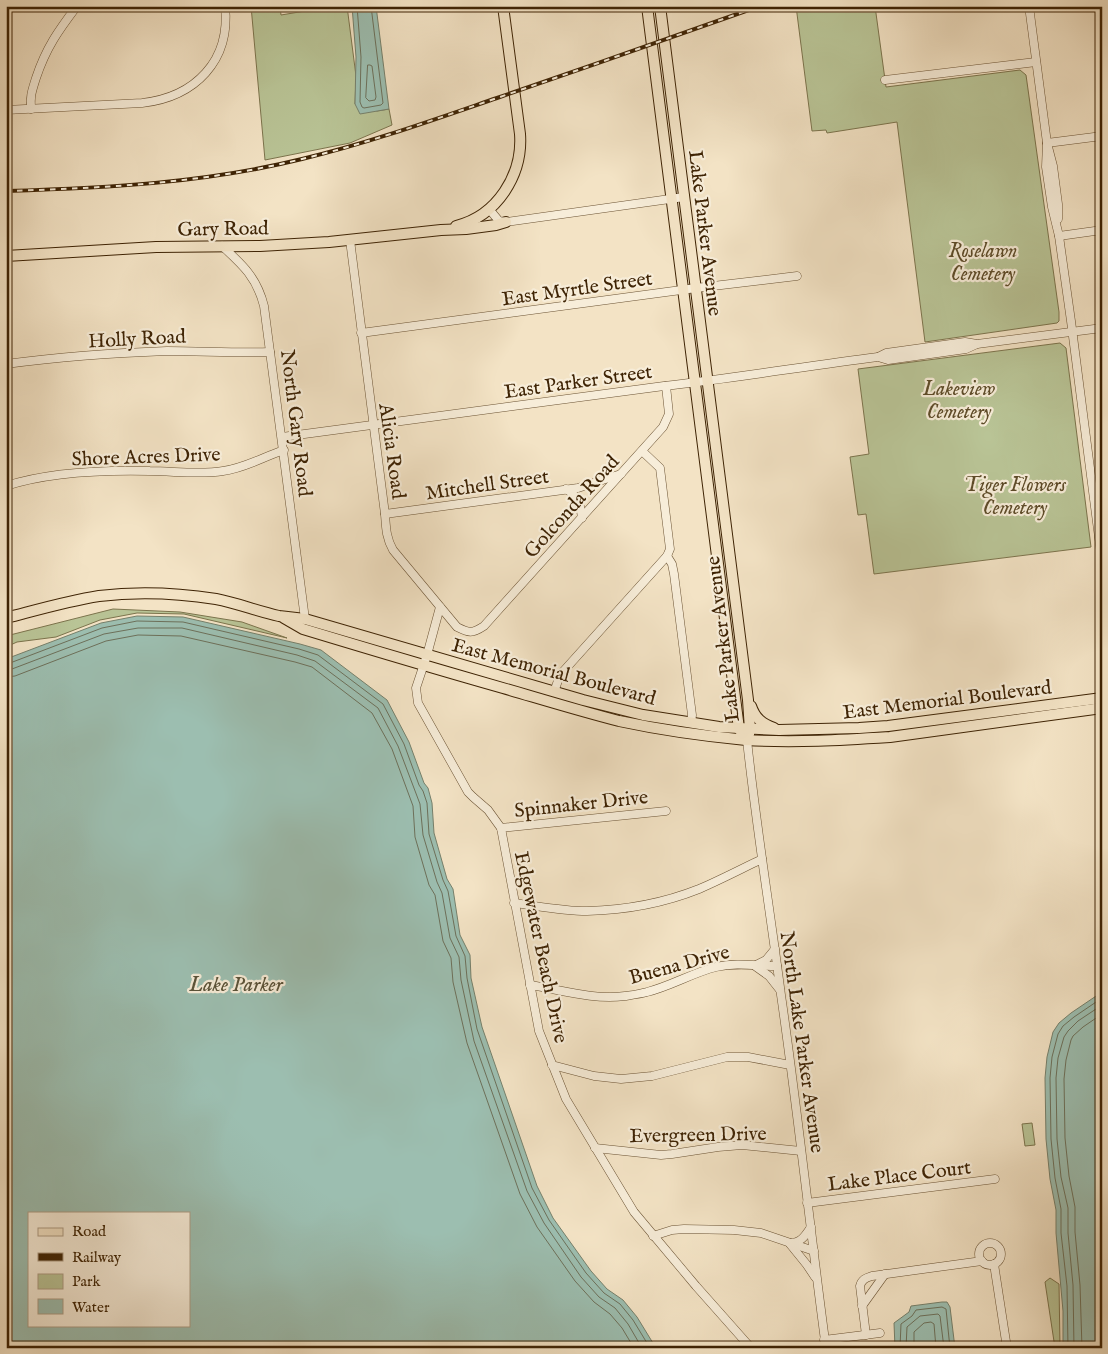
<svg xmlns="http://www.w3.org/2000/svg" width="1108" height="1354" font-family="'IM FELL English',serif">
<rect width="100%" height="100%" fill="#f3e3c5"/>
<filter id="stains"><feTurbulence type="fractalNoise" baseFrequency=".004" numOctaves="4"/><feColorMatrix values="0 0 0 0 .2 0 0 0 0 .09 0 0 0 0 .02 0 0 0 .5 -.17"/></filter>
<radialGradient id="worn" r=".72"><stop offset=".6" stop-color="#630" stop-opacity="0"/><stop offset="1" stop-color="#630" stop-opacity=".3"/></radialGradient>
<g fill="#b9c496" stroke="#7c744d">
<polygon points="251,6 280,6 281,15 311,10 311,6 347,6 356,76 355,104 377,111 389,109 392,125 350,143 265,160"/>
<polygon points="796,6 875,6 886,87 1020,70 1026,75 1059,312 1059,321 1057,323 925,342 897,122 827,133 826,130 812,131"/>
<polygon points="1060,343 1066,348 1091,547 874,574 866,514 858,515 850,457 869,454 858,369"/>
<polygon points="113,609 180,612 242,622 287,638 184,614 137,613 100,620 56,637 17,642 6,647 6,636"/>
<polygon points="1032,1123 1035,1145 1025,1146 1022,1124"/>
<polygon points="1050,1278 1059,1284 1060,1348 1055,1348 1045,1282"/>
</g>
<g fill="#9cbeb0" stroke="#76806b" fill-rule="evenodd">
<polygon points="352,6 376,6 389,109 360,114 355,104 356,57"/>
<path d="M137 616 183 617 300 644 321 650 387 700 409 742 424 783 428 788 432 803 434 833 447 879 453 889 460 935 470 955 471 978 482 1027 537 1186 553 1218 591 1271 607 1289 623 1300 637 1317 656 1348H6V659L101 623ZM29 1213H189V1325H29Z"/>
<polygon points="1102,992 1102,1348 1063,1348 1063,1311 1056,1233 1056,1210 1050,1179 1046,1139 1045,1078 1047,1057 1053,1032 1059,1023 1071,1013"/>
<polygon points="942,1302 947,1302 950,1307 955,1348 895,1348 894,1323 909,1312 911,1306"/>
</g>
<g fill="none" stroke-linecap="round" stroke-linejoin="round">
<g stroke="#6d705a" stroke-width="1">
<polyline points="357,6 361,57 360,102 362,107 364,108 381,105 383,103 371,6"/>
<polygon points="368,65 370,65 372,66 376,97 375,100 369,101 366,98"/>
<polyline points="6,663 10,663 102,628 137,621 183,622 299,649 318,655 383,704 404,744 419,785 423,791 427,803 429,834 443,880 448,891 456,936 465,956 467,978 477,1029 532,1188 549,1220 586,1273 604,1293 620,1304 633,1320 650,1348"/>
<polyline points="6,670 12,669 104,634 138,628 182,628 297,655 315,661 378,708 398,746 420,804 423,835 437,882 442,893 450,938 459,957 461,980 474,1041 527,1191 544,1223 581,1277 599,1297 615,1308 628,1324 642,1348"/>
<polyline points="6,677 15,676 106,641 138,635 181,636 295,662 312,667 372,713 392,749 413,806 415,837 429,885 435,895 443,941 451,958 453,982 467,1043 520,1194 537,1227 575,1281 594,1302 610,1314 622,1328 634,1348"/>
<polyline points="900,1348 901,1324 912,1316 916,1310 942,1307 946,1309 950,1348"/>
<polyline points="906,1348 907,1327 920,1316 938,1314 940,1316 944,1348"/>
<polyline points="914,1348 914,1332 924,1323 931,1322 934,1324 936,1348"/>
<polyline points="1068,1348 1067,1286 1061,1233 1061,1209 1055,1178 1051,1139 1050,1078 1052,1057 1058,1034 1063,1026 1074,1017 1102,998"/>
<polyline points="1074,1348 1073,1285 1068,1233 1068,1208 1061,1177 1057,1139 1056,1078 1058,1058 1064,1037 1068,1031 1078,1021 1102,1005"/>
<polyline points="1082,1348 1080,1285 1075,1232 1075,1207 1069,1176 1065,1138 1064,1079 1066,1060 1071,1040 1073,1036 1083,1027 1102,1014"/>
</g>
<defs>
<g id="minor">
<polyline points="1029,6 1047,143 1053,166 1058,204 1058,219"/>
<polyline points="885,80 1036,62"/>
<path d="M31 109C30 95 32 91 36 78 46 48 58 31 77 6"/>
<path d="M6 110 142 103C195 97 231 61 225 6"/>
<polyline points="1047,143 1046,167 1052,207 1059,236 1071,321 1102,561"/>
<polyline points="1047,143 1102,136"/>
<polyline points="489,209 499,221 506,222 684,197"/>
<polyline points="1059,236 1102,230"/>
<path d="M350 240 385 514C386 527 386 538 393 550L457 627C469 633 472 634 484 626L663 427 669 414 666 386"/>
<path d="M222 246C243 265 257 278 264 306L305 619"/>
<polyline points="361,333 696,288 797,276"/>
<polyline points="878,357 886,353 965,342 977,344 1102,328"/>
<path d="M6 364C59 357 113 353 167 351 201 351 236 353 270 352"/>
<path d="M282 437 664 386C735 378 807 366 878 357L888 360 966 349 977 344"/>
<path d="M6 486C49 472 105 470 150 471 174 471 199 475 223 471 245 468 263 457 284 450"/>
<path d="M566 489C579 497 580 503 582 518"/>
<polyline points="385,514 578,488 621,474"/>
<polyline points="667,556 672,564 674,574 692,715 691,723"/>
<polyline points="440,607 427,655 416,688 418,703 468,792 473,797 488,810 501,828 539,1031 566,1099 634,1212 696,1286 751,1348"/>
<polyline points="554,692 560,675 667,556 670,549 660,468 642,451"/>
<path d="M747 740C756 825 770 910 781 995 798 1112 810 1230 826 1348"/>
<polyline points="501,828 666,811"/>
<path d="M514 903C538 906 562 911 587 911 625 910 664 903 699 889 720 880 741 869 762 859"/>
<polyline points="756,965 766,960 775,949"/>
<polyline points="755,966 769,976 780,990"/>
<path d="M530 985C562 990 592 1000 625 996 632 995 640 994 647 992 671 986 692 973 716 967 736 962 757 966 777 966"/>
<polyline points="552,1065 594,1076 621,1079 652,1076 727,1057 748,1057 790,1065"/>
<polyline points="595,1148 661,1155 672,1154 718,1147 742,1145 801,1151"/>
<polyline points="807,1203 995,1179"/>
<polyline points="653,1236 672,1230 684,1229 734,1230 761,1233 814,1251"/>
<path d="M790 1243C801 1243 805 1236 811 1227"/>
<circle cx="990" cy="1254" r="11"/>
<polyline points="790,1244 807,1265 815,1277"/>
<polyline points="994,1264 1007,1348"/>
<polyline points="862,1306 885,1274"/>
<path d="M866 1335 860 1286C862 1279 866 1278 872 1276L982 1261"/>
<polyline points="824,1340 880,1333"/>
</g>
<g id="major">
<polyline points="647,6 738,721 739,729 742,733"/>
<polyline points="660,6 748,700 750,730 749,734"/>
<path d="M456 226C497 216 523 175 520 134L503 6"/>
<polyline points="6,256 156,247 260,246 329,242 441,230 466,229 496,225 506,222"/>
<path d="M6 618C37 610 67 601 99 596 138 591 178 593 216 599 237 603 257 611 279 616 287 617 296 618 305 619L583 700 643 715 719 727 779 730 859 728 888 726 1102 698"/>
<path d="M284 618 303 629C369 649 436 669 503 688 541 699 580 711 619 721 661 730 704 736 746 740 794 743 842 740 890 737L1102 708"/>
<path d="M751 706C755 718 762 724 774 728"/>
</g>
</defs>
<use href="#minor" stroke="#6b5334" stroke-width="9"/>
<use href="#major" stroke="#3e2304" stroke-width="12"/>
<use href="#minor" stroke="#f7edd9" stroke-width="8"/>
<use href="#major" stroke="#f3e3c5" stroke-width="10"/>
<defs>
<path id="rail" d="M6 191C106 188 205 183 302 159 369 143 433 120 497 98 585 68 672 37 760 6"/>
</defs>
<use href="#rail" stroke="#3e2304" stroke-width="4"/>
<use href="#rail" stroke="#f7edd9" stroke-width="2" stroke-dasharray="5.5" stroke-linecap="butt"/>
</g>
<g text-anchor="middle" stroke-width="4.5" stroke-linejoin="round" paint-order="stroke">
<g font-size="20" fill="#3e2304" stroke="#f7edd9">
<text transform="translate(223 228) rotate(-1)" y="7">Gary Road</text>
<text transform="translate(706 233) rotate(83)" y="7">Lake Parker Avenue</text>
<text transform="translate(577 288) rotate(-8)" y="7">East Myrtle Street</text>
<text transform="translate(137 338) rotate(-3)" y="7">Holly Road</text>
<text transform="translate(578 381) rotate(-8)" y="7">East Parker Street</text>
<text transform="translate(297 423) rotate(83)" y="7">North Gary Road</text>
<text transform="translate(393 451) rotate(82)" y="7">Alicia Road</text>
<text transform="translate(146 456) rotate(-2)" y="7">Shore Acres Drive</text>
<text transform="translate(487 484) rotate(-8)" y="7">Mitchell Street</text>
<text transform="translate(571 506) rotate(-48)" y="7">Golconda Road</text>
<text transform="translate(722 639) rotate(-97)" y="7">Lake Parker Avenue</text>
<text transform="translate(554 671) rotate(15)" y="7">East Memorial Boulevard</text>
<text transform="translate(947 699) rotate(-7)" y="7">East Memorial Boulevard</text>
<text transform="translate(581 803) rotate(-6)" y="7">Spinnaker Drive</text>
<text transform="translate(542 947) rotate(78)" y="7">Edgewater Beach Drive</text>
<text transform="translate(679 964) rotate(-15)" y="7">Buena Drive</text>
<text transform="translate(803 1042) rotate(82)" y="7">North Lake Parker Avenue</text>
<text transform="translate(698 1134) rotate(-1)" y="7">Evergreen Drive</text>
<text transform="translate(899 1175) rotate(-7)" y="7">Lake Place Court</text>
</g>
<g font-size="20" font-style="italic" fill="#5d4b28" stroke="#f7edd9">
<text x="983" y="257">Roselawn<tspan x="983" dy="23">Cemetery</tspan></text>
<text x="959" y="395">Lakeview<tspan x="959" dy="23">Cemetery</tspan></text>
<text x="1015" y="491">Tiger Flowers<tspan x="1015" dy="23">Cemetery</tspan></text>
</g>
<g font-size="21" font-style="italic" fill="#5a5238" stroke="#f7edd9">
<text x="236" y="991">Lake Parker</text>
</g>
</g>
<rect width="1108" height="1354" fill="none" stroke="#f3e3c5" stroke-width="25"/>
<rect x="8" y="8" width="1093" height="1339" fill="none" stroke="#3e2304" stroke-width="2.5"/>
<rect x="12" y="12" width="1083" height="1329" fill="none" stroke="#3e2304"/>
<rect x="28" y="1212" width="162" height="115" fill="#f7edd9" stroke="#ad9c84"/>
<rect x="38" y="1228" width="25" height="8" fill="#f3e3c5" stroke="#ad9c84"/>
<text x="72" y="1236" font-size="15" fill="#3e2304">Road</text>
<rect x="38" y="1253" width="25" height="8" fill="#3e2304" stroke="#ad9c84"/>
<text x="72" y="1262" font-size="15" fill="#3e2304">Railway</text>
<rect x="38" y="1274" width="25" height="15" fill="#b9c496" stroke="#ad9c84"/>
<text x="72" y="1286" font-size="15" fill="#3e2304">Park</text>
<rect x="38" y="1299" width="25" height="15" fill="#9cbeb0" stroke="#ad9c84"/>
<text x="72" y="1312" font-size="15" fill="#3e2304">Water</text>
<rect width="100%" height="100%" filter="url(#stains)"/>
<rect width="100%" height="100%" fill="url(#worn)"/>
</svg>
